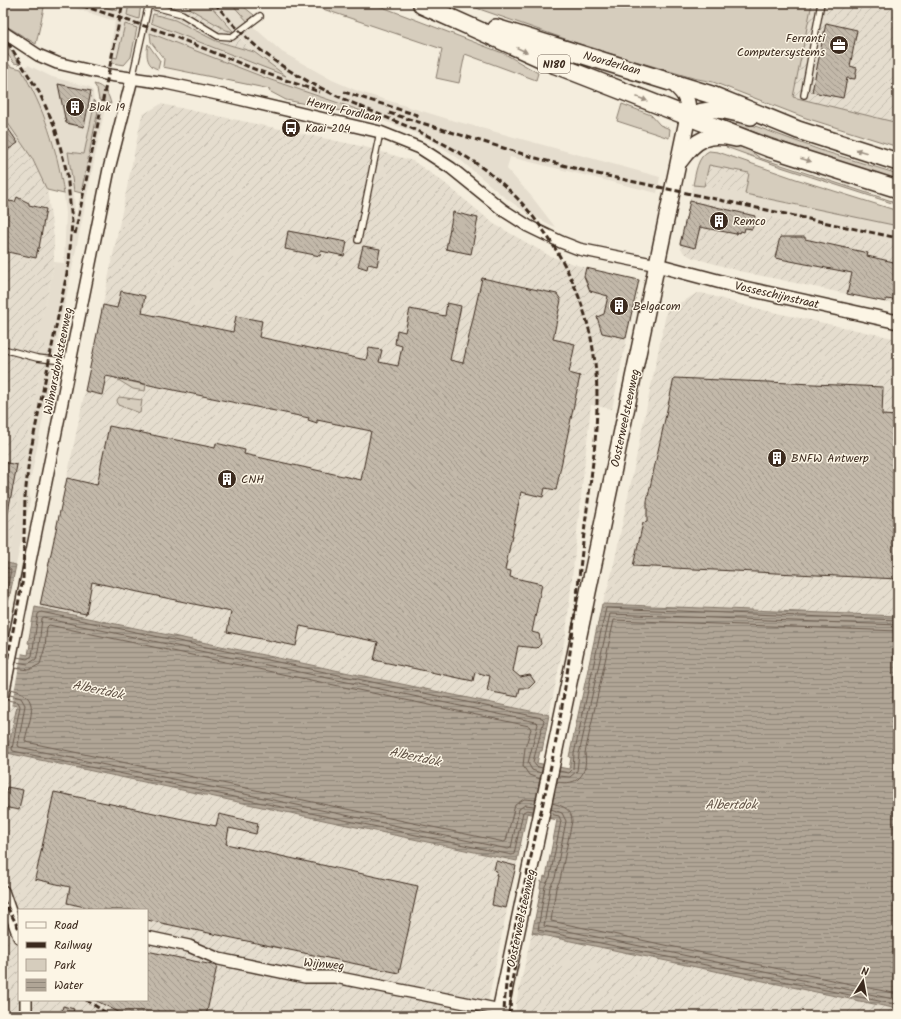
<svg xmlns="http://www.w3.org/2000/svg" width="901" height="1019" font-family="Kalam,sans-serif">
<defs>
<pattern id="industrial-furrows" width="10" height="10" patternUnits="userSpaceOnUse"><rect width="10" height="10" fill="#e5ddce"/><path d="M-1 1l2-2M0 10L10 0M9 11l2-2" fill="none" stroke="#c5beb0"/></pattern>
<pattern id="water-rules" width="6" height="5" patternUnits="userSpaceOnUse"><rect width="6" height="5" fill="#b0a596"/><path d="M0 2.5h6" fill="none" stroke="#90877a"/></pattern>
<pattern id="building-back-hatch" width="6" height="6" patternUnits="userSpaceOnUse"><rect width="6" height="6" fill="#c3b9aa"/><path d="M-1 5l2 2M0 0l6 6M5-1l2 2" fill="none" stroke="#a0978a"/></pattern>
</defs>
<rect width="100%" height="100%" fill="#f4eddd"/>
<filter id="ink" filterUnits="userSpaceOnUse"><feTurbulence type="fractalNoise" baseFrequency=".025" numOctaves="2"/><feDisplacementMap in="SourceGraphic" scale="8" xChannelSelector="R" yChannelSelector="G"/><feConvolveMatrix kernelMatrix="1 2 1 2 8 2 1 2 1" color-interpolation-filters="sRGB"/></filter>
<g filter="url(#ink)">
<g fill="#e5ddce">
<polygon points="58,3 92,3 117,11 119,3 129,3 127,15 284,74 254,52 208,3 231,3 248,22 282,52 332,80 360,92 448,119 660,177 657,193 510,157 507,169 532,197 555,227 524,211 503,196 458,158 437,144 411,131 376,118 365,111 296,89 125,24 117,58 109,57 115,21"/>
<polygon points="28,65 52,77 90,87 93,91 94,106 84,154 68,152 74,191 75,220 99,106 105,108 56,347 34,342 48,294 54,262 64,263 66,213 61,172 51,133 43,113 21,69"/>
<polygon points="693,185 718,188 898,226 898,244 690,199"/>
<polygon points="40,371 52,373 29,487 30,501 16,565 8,563 13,540 23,464"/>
</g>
<g fill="url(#industrial-furrows)" fill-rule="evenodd">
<polygon points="155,3 180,3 185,5 225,30 234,32 254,52 216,41 175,20 153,14"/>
<polygon points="495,3 898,3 898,141"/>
<polygon points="161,104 365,147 413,161 442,181 494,224 550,256 586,268 639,280 612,409 591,405 566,633 549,715 40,608 142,115"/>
<polygon points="3,116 32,158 47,190 54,238 54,262 48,294 35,342 56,347 52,373 40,371 23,464 13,540 8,563 3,562"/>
<polygon points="709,165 749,173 745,194 704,186"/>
<polygon points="690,199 898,244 898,305 739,271 691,257 683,252 680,244"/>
<polygon points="697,293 702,293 753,308 898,339 898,616 602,604 609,584 615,559 667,309 671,306 684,301"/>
<path d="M3 703 17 706 7 753 517 861 485 1016H3ZM19 910H147V1000H19Z"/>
<polygon points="532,933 898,1009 898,1016 516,1016 516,1003"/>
</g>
<g fill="#d6cdbd" stroke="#887c6e">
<polygon points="3,3 45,3 36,44 3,24"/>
<polygon points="92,3 119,3 117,11"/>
<polygon points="129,3 141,3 139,19 127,15"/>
<polygon points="180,3 208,3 234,32 226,30"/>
<polygon points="231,3 245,3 244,7 254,15 248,22"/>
<polygon points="305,3 372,3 505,54 538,73 536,80 465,54 459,83 436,78 442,49"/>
<polygon points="462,3 812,3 793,97 898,123 898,147 806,118 713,82 693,78 591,48"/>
<polygon points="153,14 175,20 216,41 254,52 286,76 151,23"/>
<polygon points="125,24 137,28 131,57 124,65 112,63 113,57 117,58"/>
<polygon points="150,33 271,80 365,112 376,118 286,100 269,91 270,89 163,67 164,59 151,42"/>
<polygon points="3,40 5,41 19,64 14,63 3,48"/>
<path d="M148 44 160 61 158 69C146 66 146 54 148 44Z"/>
<path d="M3 56 10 66 21 69C44 108 57 149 64 194L47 190 32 158 3 116Z"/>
<path d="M94 84C104 86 109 94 111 104L99 100 97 89Z"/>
<polygon points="93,100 99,106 81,193 74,191 68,152 84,154 94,106"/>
<polygon points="622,104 651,115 660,125 670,129 669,138 617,121"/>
<polygon points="728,116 820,150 898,174 898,180 856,168 723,121 723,118"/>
<polygon points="728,143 749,150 760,158 898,203 898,205 781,167 726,147"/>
<path d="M709 151 718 152 796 179 898 211V226L745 194 749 173 709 165 704 186 693 185C696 172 697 157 709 151Z"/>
<polygon points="115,378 146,385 145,391 133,389"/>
<polygon points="119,397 142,400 140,413 118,405 117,400"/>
</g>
<g fill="url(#water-rules)" stroke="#817466">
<polygon points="3,562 16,565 3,628"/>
<polygon points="602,604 898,616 898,1009 532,933 541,889 540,888 541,881 543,882 544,876 546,877 557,820 527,813 517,861 7,753 17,706 3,703 3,650 28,655 30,644 28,643 35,607 549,715 542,751 540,751 537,763 569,769 571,758 569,757"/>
</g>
<polygon fill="#f4eddd" points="3,648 22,652 11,707 3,705"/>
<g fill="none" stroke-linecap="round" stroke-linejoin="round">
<g stroke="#6a5b4e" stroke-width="1">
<polyline points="3,566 11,570 3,609"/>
<polyline points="17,657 27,659 32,656 38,614 41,612 542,718 544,720 533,762 536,766 542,768"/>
<path d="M16 662 28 664 36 659C40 648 40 632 42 619L44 618 536 722 538 724 528 763 532 770 541 773"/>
<polyline points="15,668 29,670 40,664 45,647 47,627 49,625 529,726 531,729 525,748 523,766 529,775 540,779"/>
<path d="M11 689C42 696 30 717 25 740L26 742 504 842 506 841 515 805 524 799 536 800"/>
<polyline points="10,695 21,698 25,705 18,745 19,747 508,849 511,848 519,809 525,805 534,806"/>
<polyline points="7,700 18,702 20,706 12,749 13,751 512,855 514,854 523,812 527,810 533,811"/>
<polyline points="559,771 569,773 573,769 574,754 606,608 898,620"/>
<polyline points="558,776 570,777 577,771 579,754 610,614 898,625"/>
<path d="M557 782C578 786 588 775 585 753L614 620 898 631"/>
<path d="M552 803C563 806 572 809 572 821L560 880 556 888 551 921 898 994"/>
<polyline points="551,809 562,813 566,821 555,878 550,887 544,926 898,1000"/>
<polyline points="550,814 559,816 561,821 550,877 545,886 538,930 898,1005"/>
</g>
</g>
<g fill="url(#building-back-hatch)" stroke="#3b2a1e">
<polygon points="826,23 857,30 850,66 857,68 855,79 847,78 843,98 812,92"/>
<polygon points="58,84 91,91 84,127 66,123"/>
<polygon points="3,121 18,143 3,153"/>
<polygon points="17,197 29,203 29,205 46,209 39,248 38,248 36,258 3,251 3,200 15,202"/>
<polygon points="690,201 755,216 752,229 745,228 744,232 741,231 740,233 737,232 736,234 700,227 695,248 680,244"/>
<polygon points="453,212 478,218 471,254 446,249"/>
<polygon points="288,231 347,242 344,256 321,251 320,256 285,249"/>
<polygon points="780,237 805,237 805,239 868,253 867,256 898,263 898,280 894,300 886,299 886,302 847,294 852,273 775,258"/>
<polygon points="363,246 380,249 377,266 368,264 367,269 358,266"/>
<polygon points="586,268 639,280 626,338 602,333 597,317 604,314 608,296 590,291 584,276"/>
<polygon points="482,278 557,294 561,300 553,339 575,344 569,373 580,376 556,490 545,488 543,497 521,492 505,570 511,571 510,577 542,584 532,632 539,634 541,644 537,648 518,646 513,671 520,677 530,675 535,682 529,688 520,688 518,697 487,691 490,676 475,672 473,681 374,660 378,642 300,626 296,646 227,632 231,612 92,582 86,614 40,605 67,478 97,485 109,426 215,448 216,443 245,450 244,454 361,480 371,431 317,420 317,423 308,420 309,418 106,376 102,395 85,391 103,305 117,308 121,291 145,296 142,313 233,332 236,316 262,321 259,337 366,360 369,348 382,350 379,362 398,366 402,346 395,344 397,330 405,332 410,309 445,316 447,303 461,306 450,360 463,363"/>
<polygon points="674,378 883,387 882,415 898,416 898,579 633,566 643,523 647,522 647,501"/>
<polygon points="3,462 17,465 7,517 3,516"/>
<polygon points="7,787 23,790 19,810 3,807"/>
<polygon points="54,792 216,826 219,814 258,823 256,834 229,828 226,844 418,886 399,973 147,920 147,910 98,910 67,903 70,887 35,879"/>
<polygon points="496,861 516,866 506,908 492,905 497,875 496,875 497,871 494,870"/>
<polygon points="147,951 217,966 206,1016 126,1016 95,1000 147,1000"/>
<polygon points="63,1006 74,1009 72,1016 61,1015"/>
</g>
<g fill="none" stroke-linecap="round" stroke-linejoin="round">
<defs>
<g id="service">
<polyline points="148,5 182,14 218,36 232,37 260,16"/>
<polyline points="132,79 149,3"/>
<polyline points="804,95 821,3"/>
<polyline points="358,240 380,132"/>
<polyline points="3,349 37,358 71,362"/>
</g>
<g id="minor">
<polyline points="3,32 38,55 57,63 109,75 166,83 222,95 380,132 420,148 451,168 503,210 528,226 561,242 579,249 657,265"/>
<polyline points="3,695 109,169 132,79"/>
<polyline points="3,891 19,937"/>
<polyline points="147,937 189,946 219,959 305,977 335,977 501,1010"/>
<polyline points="26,1016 26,1000"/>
</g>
<polyline id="tertiary" points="657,265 744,288 898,322"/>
<g id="secondary">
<path d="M688 116C712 105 726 111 751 117"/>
<path d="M680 161C696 139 708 132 736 139"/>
<path d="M499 1016 688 116C689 98 684 92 670 81"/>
</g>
<g id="primary">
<polyline points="422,5 556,65 769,148 898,189"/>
<polyline points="496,28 712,95 798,130 898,162"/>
</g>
</defs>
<use href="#service" stroke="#3b2a1e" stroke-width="8"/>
<use href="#minor" stroke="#3b2a1e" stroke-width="14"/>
<use href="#tertiary" stroke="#3b2a1e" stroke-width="16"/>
<use href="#secondary" stroke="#3b2a1e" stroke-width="18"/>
<use href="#primary" stroke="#3b2a1e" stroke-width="20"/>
<use href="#service" stroke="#fcf5e5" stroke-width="5.5"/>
<use href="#minor" stroke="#fcf5e5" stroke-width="11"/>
<use href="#tertiary" stroke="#fcf5e5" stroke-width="13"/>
<use href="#secondary" stroke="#fcf5e5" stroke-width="15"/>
<use href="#primary" stroke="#fcf5e5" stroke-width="17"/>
<g stroke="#3b2a1e" stroke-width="3" stroke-dasharray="6 3" stroke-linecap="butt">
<polyline points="74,3 166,33 259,71 320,92"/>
<path d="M215 3C238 32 265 57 297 75 373 120 453 131 518 199 556 240 584 294 593 349 603 408 592 467 585 525 578 585 572 646 562 706 555 752 544 797 534 843 522 899 505 958 504 1016"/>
<polyline points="3,35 39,92 55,127 67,173 72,222 69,263 29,459 25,497 23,579 3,682"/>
<polyline points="344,92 420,116"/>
<polyline points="389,113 536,158 593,173 898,238"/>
<polyline points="75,234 123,3"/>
<polyline points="3,899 19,929"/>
<polyline points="86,1000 111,1016"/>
<polyline points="510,1016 511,986 520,940"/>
</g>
</g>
<defs><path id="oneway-solid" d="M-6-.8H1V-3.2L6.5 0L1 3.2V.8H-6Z"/></defs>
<g fill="#9c9082">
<use href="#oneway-solid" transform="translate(522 50) rotate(24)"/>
<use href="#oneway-solid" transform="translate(642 99) rotate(21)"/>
<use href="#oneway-solid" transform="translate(861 151) rotate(-162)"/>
<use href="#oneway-solid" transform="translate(806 160) rotate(18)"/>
</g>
</g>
<defs>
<symbol id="office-disc" viewBox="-11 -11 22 22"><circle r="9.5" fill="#3b2a1e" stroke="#fcf5e5"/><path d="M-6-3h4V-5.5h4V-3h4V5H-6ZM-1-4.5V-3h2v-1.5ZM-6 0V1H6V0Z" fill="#fff"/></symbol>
<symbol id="building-disc" viewBox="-11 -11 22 22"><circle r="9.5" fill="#3b2a1e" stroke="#fcf5e5"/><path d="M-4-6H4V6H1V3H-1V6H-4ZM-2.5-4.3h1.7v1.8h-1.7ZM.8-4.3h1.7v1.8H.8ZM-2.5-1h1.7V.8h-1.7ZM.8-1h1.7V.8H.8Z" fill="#fff"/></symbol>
<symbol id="bus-disc" viewBox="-11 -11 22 22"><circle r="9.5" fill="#3b2a1e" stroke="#fcf5e5"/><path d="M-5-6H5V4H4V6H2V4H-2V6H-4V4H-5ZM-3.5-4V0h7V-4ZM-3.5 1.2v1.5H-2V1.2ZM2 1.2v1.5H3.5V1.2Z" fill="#fff"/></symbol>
</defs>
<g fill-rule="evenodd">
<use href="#office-disc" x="828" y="34" width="22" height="22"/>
<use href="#building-disc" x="64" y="96" width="22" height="22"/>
<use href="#bus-disc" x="280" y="117" width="22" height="22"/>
<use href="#building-disc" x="708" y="210" width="22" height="22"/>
<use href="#building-disc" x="608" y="295" width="22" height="22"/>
<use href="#building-disc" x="766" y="447" width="22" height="22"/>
<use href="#building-disc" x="216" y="468" width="22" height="22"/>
</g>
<g text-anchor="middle" stroke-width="3" stroke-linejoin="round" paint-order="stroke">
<rect fill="#fcf5e5" stroke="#75675a" stroke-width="1" x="538" y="55" width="32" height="18" rx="3"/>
<g font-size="11" font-weight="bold" fill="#3b2a1e">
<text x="554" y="68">N180</text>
</g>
<g font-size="12" fill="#3b2a1e" stroke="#fcf5e5" text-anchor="start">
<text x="825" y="42" text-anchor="end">Ferranti<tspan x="825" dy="14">Computersystems</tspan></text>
<text x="89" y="111">Blok 19</text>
<text x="305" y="132">Kaai 204</text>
<text x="733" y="225">Remco</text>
<text x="633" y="310">Belgacom</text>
<text x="791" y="462">BNFW Antwerp</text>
<text x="241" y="483">CNH</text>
</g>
<g font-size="12" fill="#3b2a1e" stroke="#fcf5e5">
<text transform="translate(612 63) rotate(16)" y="4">Noorderlaan</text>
<text transform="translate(344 110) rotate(13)" y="4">Henry Fordlaan</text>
<text transform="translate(777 295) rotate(13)" y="4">Vosseschijnstraat</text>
<text transform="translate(58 361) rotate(-79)" y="4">Wilmarsdonksteenweg</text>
<text transform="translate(625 418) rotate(-78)" y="4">Oosterweelsteenweg</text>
<text transform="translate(521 918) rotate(-78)" y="4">Oosterweelsteenweg</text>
<text transform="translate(324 964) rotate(5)" y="4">Wijnweg</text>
</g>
<g font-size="13" font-style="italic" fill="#645548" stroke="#fcf5e5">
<text transform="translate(98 689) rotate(12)" y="5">Albertdok</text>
<text transform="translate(415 756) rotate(12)" y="5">Albertdok</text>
<text x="731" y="809">Albertdok</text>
</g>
</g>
<rect width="901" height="1019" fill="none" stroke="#fcf5e5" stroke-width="16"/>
<rect x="8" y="8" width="885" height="1003" fill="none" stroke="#3b2a1e" stroke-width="1.5" filter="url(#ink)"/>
<rect x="18" y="909" width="130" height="92" fill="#fcf5e5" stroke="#afa495"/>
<rect x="26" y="922" width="20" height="6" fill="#fcf5e5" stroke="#afa495"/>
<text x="54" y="929" font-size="12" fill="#3b2a1e">Road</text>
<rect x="26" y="942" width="20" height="6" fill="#3b2a1e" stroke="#afa495"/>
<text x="54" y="949" font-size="12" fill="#3b2a1e">Railway</text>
<rect x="26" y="959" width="20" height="12" fill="#d6cdbd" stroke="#afa495"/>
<text x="54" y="969" font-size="12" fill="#3b2a1e">Park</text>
<rect x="26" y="979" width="20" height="12" fill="url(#water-rules)" stroke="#afa495"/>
<text x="54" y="989" font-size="12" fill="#3b2a1e">Water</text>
<g transform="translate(863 981) rotate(11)" stroke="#fcf5e5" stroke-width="3" paint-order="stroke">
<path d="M0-3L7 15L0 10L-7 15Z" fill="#3b2a1e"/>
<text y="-6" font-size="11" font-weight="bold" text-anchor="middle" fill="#3b2a1e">N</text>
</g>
</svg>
